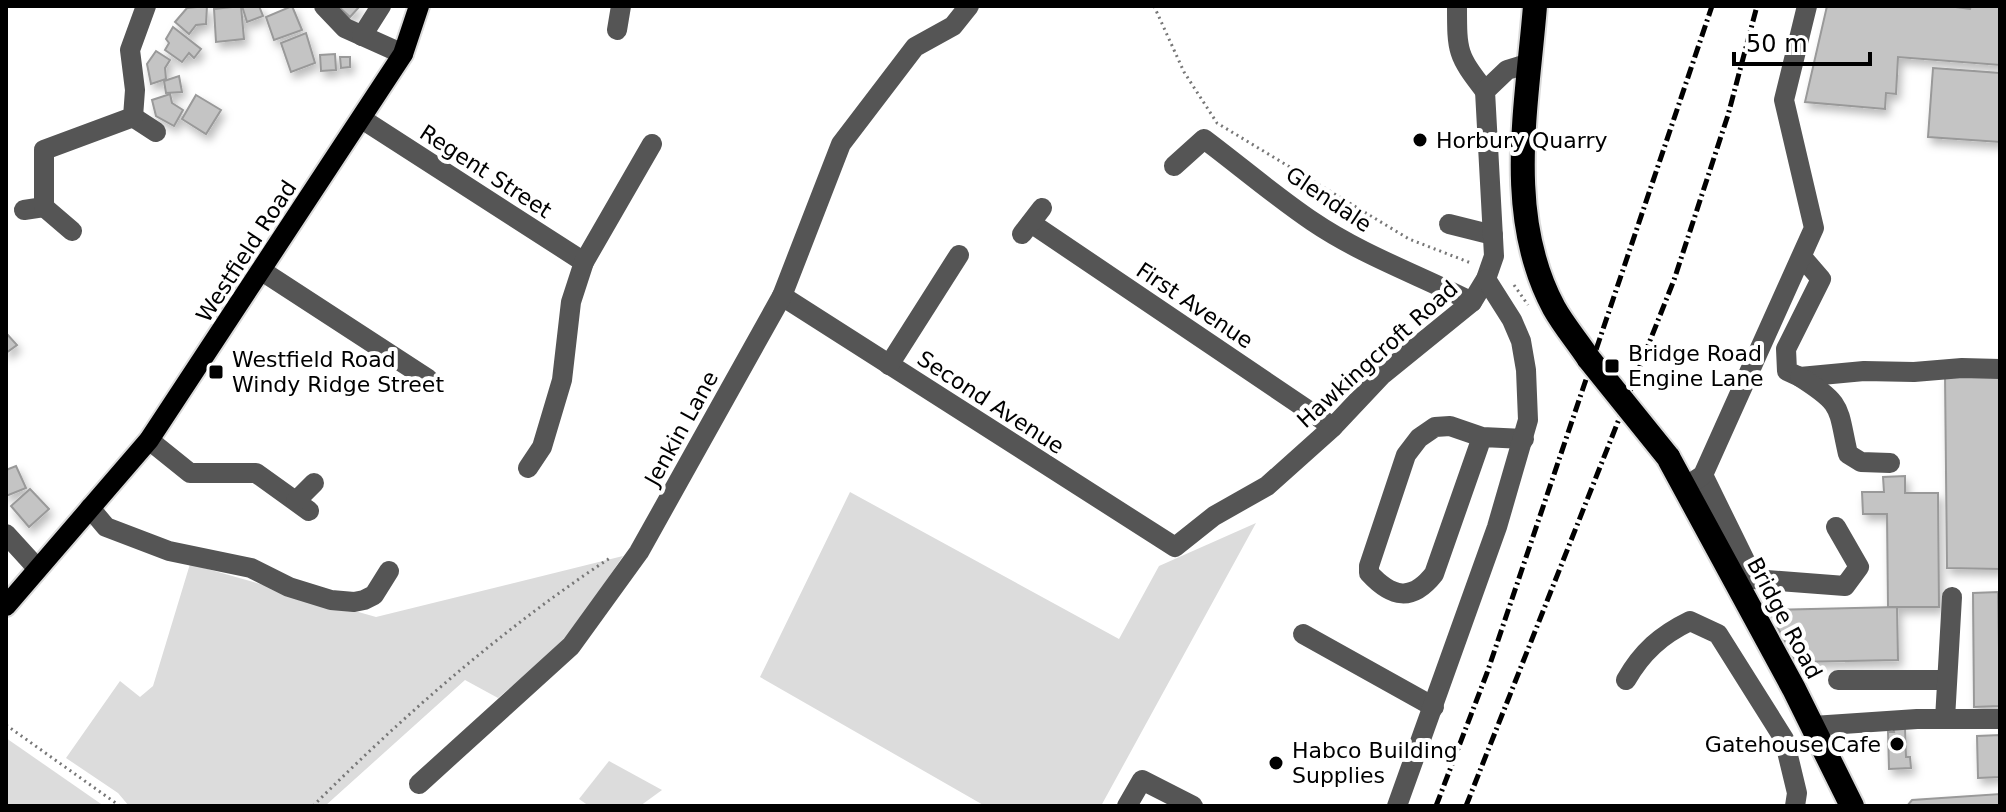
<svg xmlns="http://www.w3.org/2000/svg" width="2006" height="812" font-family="'DejaVu Sans',sans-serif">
<defs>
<filter id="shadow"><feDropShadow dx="3.5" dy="6" stdDeviation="4" flood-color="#0004"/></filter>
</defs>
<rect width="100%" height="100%" fill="#fff"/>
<g fill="#dcdcdc">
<polygon points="850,492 1119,639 1159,566 1256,523 1101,806 985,806 760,677"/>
<polygon points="623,556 567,639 498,698 465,680 325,806 129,806 118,793 66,758 120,681 140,697 153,686 190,564 376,617"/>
<polygon points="6,738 104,806 6,806"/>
<polygon points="609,761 662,790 640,806 589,806 579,799"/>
</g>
<g fill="#c4c4c4" stroke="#999" stroke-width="2" filter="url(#shadow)">
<polygon points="207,6 206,24 196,25 189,34 175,22 187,8"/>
<polygon points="241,6 244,39 216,42 214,9"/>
<polygon points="242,6 259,6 263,16 247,22"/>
<polygon points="292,6 302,30 274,40 266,17"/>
<polygon points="338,6 360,6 350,17"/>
<polygon points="1827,6 1948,6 1970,9 1971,6 2000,6 2000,65 1898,57 1896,94 1886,93 1885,109 1805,102"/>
<polygon points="173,27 201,49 194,58 189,53 182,62 165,50 169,43 166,39"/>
<polygon points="306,33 315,63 291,72 281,43"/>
<polygon points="156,51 170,60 165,68 166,79 151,84 147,64"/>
<polygon points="335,54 336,70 321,71 320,55"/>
<polygon points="340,57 350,57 350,67 341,68"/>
<polygon points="1933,68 2000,73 2000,142 1928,137"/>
<polygon points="179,76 182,92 166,93 164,81"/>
<polygon points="170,94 172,103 183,110 174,126 156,116 152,100"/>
<polygon points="196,95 221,110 206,134 182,119"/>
<polygon points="6,333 17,345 6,353"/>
<polygon points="1945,375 2000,376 2000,569 1947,568"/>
<polygon points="16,466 26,488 6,496 6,470"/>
<polygon points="1905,476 1905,493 1938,493 1939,607 1888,607 1887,514 1863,514 1862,492 1884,492 1883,477"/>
<polygon points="30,489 49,509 29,527 11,506"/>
<polygon points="1998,592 2000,706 1974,707 1973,593"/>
<polygon points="1897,607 1898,660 1795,662 1769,610"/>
<polygon points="1905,727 1906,757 1910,757 1911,768 1889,769 1888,732 1894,732 1893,728"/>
<polygon points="2000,735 2000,777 1978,778 1977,736"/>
<polygon points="2000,794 2000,806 1907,806 1912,800"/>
</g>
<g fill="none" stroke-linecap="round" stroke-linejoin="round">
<defs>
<polyline id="major" points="6,606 149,440 403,54 419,6"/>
<g id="highway">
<path d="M1535 6C1527 106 1504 215 1554 308 1564 326 1578 342 1589 359"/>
<polyline points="1668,457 1794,689 1852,806"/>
</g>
</defs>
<use href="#major" stroke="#dbdbdb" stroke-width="24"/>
<use href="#highway" stroke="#dbdbdb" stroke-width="28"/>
<g stroke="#777" stroke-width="3" stroke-dasharray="2 4" stroke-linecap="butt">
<polyline points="1154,6 1184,72 1217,123 1409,239 1471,263"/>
<polyline points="1514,285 1528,305"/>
<polyline points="6,725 120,806"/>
<path d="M313 806C404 715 502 629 610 558"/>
</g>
<g stroke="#555" stroke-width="20">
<polyline points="324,6 345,28 403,54"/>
<path d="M1457 6C1457 52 1457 55 1485 91"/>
<polyline points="617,30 621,6"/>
<polyline points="362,36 381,6"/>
<polyline points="133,117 156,132"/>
<polyline points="362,119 584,262"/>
<path d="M1174 166 1204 139C1240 166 1275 196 1312 221 1362 255 1419 275 1472 302"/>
<polyline points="24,210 44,207"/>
<polyline points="1031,223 1333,427"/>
<polyline points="1449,224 1493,235"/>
<polyline points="72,231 44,207 44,150 133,117 135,90 130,50 146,6"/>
<polyline points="1022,234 1042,208"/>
<polyline points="1802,257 1821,279 1786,349 1787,371 1800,377 1864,371 1914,372 1962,368 2000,369"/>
<polyline points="262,271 428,379"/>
<polyline points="782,296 1175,547 1214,516 1267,486 1333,427 1382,375 1472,302 1486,279 1494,256 1485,91 1507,70 1530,63"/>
<polyline points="889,365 959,255"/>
<path d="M1800 377C1844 405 1837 406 1848 454L1861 462 1890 463"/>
<path d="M1482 437 1434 574C1412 602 1392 598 1369 573V566L1406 455 1419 438 1435 427 1450 426 1482 437 1524 439"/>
<polyline points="149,440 190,473 256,473 309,511"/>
<polyline points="528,468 542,447 562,380 571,302 584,262 652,144"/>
<polyline points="1703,475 1754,579 1845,586 1859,567 1836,527"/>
<polyline points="1685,487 1703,475 1814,228 1784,100 1807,6"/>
<polyline points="296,501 314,483"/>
<polyline points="90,508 106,527 169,551 251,568 289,587 331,600 354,602 364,600 374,595 389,571"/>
<polyline points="6,534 37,568"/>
<polyline points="1303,634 1434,707"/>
<path d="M1626 680C1642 652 1661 635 1690 621L1718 634 1784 739 1797 793 1795 806"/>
<polyline points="1838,680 1947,680"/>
<polyline points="1945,719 1952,597"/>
<polyline points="1813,726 1917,719 2000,719"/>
<polyline points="419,784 571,646 639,552 782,296 841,144 915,47 953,26 969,6"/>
<polyline points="1127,806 1142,780 1193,806"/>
<polyline points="1397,806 1497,527 1528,420 1526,370 1521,341 1512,320 1486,279"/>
</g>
<use href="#major" stroke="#000" stroke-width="20"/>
<use href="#highway" stroke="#000" stroke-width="24"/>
<g stroke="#000" stroke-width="5" stroke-dasharray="12 4 2 4" stroke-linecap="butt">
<polyline points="1436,806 1487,673 1712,6"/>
<polyline points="1466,806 1674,280 1728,115 1757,6"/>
</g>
<defs>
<polyline id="highway-bridge" points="1589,359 1668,457"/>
</defs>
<use href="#highway-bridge" stroke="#dbdbdb" stroke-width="28" stroke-linecap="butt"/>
<use href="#highway-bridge" stroke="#000" stroke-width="24"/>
</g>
<g fill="#000" stroke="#fff" stroke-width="3">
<circle cx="1420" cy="140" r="8"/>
<rect x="1604" y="358" width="16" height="16" rx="4"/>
<rect x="208" y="364" width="16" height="16" rx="4"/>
<circle cx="1897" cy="744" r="8"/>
<circle cx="1276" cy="763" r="8"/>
</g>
<g text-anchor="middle" stroke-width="8" stroke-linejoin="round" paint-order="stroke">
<g font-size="22" fill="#000" stroke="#fff" text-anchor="start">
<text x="1436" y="148">Horbury Quarry</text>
<text x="1628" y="361">Bridge Road<tspan x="1628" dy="25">Engine Lane</tspan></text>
<text x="232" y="367">Westfield Road<tspan x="232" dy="25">Windy Ridge Street</tspan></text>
<text x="1881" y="752" text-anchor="end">Gatehouse Cafe</text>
<text x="1292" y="758">Habco Building<tspan x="1292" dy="25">Supplies</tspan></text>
</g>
<g font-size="22" fill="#000" stroke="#fff">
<text transform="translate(486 171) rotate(33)" y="8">Regent Street</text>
<text transform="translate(1329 199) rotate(34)" y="8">Glendale</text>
<text transform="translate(246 251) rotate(-57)" y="8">Westfield Road</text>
<text transform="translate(1195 305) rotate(34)" y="8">First Avenue</text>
<text transform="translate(1377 354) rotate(-42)" y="8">Hawkingcroft Road</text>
<text transform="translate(991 402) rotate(33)" y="8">Second Avenue</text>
<text transform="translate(681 428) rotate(-61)" y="8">Jenkin Lane</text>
<text transform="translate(1785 618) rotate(62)" y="8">Bridge Road</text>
</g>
</g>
<rect width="2006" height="812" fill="none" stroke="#000000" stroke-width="16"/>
<path d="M1734 52v12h136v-12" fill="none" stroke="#000000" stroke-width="4"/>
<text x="1746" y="52" font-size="24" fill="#000000" stroke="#ffffff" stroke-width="6" paint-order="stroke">50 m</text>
</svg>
